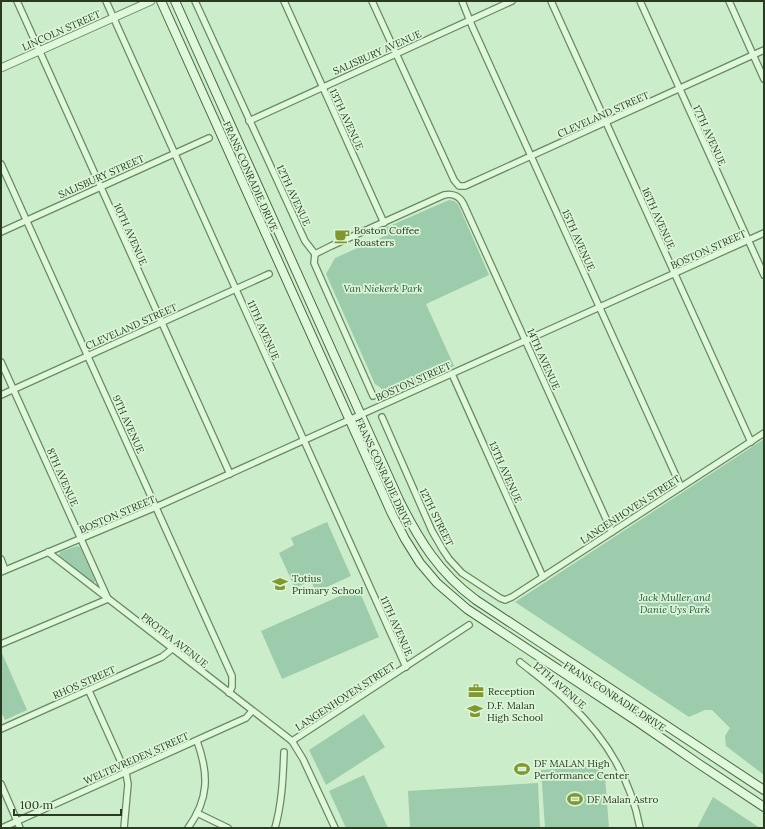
<svg xmlns="http://www.w3.org/2000/svg" width="765" height="829" font-family="Lora,serif">
<rect width="100%" height="100%" fill="#ccedc9"/>
<g fill="#9dccac">
<polygon points="449,200 454,201 458,204 489,275 426,304 454,366 384,398 381,388 375,384 326,274 335,258 387,235 385,228"/>
<polygon points="764,439 764,775 726,746 725,736 730,728 712,710 705,710 689,717 515,602"/>
<polygon points="327,522 351,576 316,592 311,581 295,588 279,553 294,545 291,538"/>
<polygon points="77,546 80,547 95,580 95,582 92,582 59,555 60,552"/>
<polygon points="358,588 379,637 282,679 261,631"/>
<polygon points="1,651 27,710 5,720 1,712"/>
<polygon points="364,714 385,747 326,785 309,750"/>
<polygon points="604,765 609,828 545,828 541,770"/>
<polygon points="364,775 388,828 346,828 329,791"/>
<polygon points="538,783 540,828 410,828 408,791"/>
<polygon points="713,797 760,828 697,828"/>
</g>
<g fill="none" stroke-linecap="round" stroke-linejoin="round">
<defs>
<g id="minor">
<polyline points="17,1 230,474"/>
<polyline points="106,1 406,667"/>
<polyline points="195,1 305,241 315,254"/>
<polyline points="284,1 384,223"/>
<polyline points="372,1 454,180 459,186 465,186 764,50"/>
<polyline points="462,1 472,26 681,487"/>
<polyline points="551,1 751,442"/>
<polyline points="640,1 764,275"/>
<polyline points="729,1 764,79"/>
<polyline points="249,121 512,1"/>
<polyline points="1,164 232,676 232,687 229,693"/>
<polyline points="1,232 209,138"/>
<path d="M315 254 331 246 444 195C452 193 459 196 463 203L612 532"/>
<polyline points="315,254 314,263 373,396"/>
<polyline points="1,362 108,599 1,644"/>
<polyline points="452,374 543,577"/>
<polyline points="1,395 269,274"/>
<polyline points="382,417 432,531 443,550 449,559 462,573 500,598 505,600 512,597 764,433"/>
<polyline points="48,552 292,741 303,759 335,828"/>
<polyline points="1,559 5,570"/>
<polyline points="1,572 156,507 764,233"/>
<path d="M520 662C536 675 554 688 569 703 605 737 631 779 640 828"/>
<polyline points="89,691 126,773 128,784 124,828"/>
<polyline points="1,729 162,657 172,649"/>
<polyline points="292,741 469,625"/>
<polyline points="1,784 20,828"/>
<polyline points="197,813 228,828"/>
<polyline points="2,828 237,722 246,718 252,711"/>
<path d="M188 828C209 799 209 774 197 741"/>
<path d="M275 828C282 803 283 778 284 752"/>
</g>
<polyline id="tertiary" points="1,68 151,1"/>
<g id="secondary">
<polyline points="161,1 392,514 405,539 420,563 437,583 467,609 638,722 699,764 764,807"/>
<path d="M175 1 399 500C419 540 439 573 476 600L764 790"/>
</g>
</defs>
<use href="#minor" stroke="#69895e" stroke-width="8"/>
<use href="#tertiary" stroke="#69895e" stroke-width="9"/>
<use href="#secondary" stroke="#4d6b41" stroke-width="10"/>
<use href="#minor" stroke="#dff8dc" stroke-width="5.5"/>
<use href="#tertiary" stroke="#dff8dc" stroke-width="7"/>
<use href="#secondary" stroke="#dff8dc" stroke-width="8"/>
</g>
<defs>
<symbol id="cafe-bare" viewBox="-9 -9 18 18"><path d="M-5.5-4.5H6V0H3Q3 3.5 0 3.5H-2.5Q-5.5 3.5-5.5 0ZM3-3.2v2h1.7v-2ZM-6 4.5H4V6H-6Z" fill="#829730" stroke="#dbf5d8" stroke-width="2.5" paint-order="stroke"/></symbol>
<symbol id="school-bare" viewBox="-9 -9 18 18"><path d="M0-5L7-2L0 1L-7-2ZM-4 1L0 2.5L4 1V4Q0 6-4 4Z" fill="#829730" stroke="#dbf5d8" stroke-width="2.5" paint-order="stroke"/></symbol>
<symbol id="office-bare" viewBox="-9 -9 18 18"><path d="M-6-3h4V-5.5h4V-3h4V5H-6ZM-1-4.5V-3h2v-1.5ZM-6 0V1H6V0Z" fill="#829730" stroke="#dbf5d8" stroke-width="2.5" paint-order="stroke"/></symbol>
<symbol id="stadium-bare" viewBox="-9 -9 18 18"><path d="M0-5a6.5 5 0 1 0 0 10a6.5 5 0 1 0 0-10ZM-3.5-1.8h7v3.6h-7Z" fill="#829730" stroke="#dbf5d8" stroke-width="2.5" paint-order="stroke"/></symbol>
</defs>
<g fill-rule="evenodd">
<use href="#cafe-bare" x="331" y="225" width="22" height="22"/>
<use href="#school-bare" x="269" y="573" width="22" height="22"/>
<use href="#office-bare" x="465" y="680" width="22" height="22"/>
<use href="#school-bare" x="464" y="700" width="22" height="22"/>
<use href="#stadium-bare" x="511" y="758" width="22" height="22"/>
<use href="#stadium-bare" x="564" y="788" width="22" height="22"/>
</g>
<g text-anchor="middle" stroke-width="3.5" stroke-linejoin="round" paint-order="stroke">
<g font-size="10" fill="#293a21" stroke="#dbf5d8">
<text transform="translate(61 30) rotate(-24)" y="4">LINCOLN STREET</text>
<text transform="translate(377 52) rotate(-24)" y="4">SALISBURY AVENUE</text>
<text transform="translate(603 114) rotate(-24)" y="4">CLEVELAND STREET</text>
<text transform="translate(347 119) rotate(65)" y="4">13TH AVENUE</text>
<text transform="translate(710 135) rotate(66)" y="4">17TH AVENUE</text>
<text transform="translate(101 176) rotate(-24)" y="4">SALISBURY STREET</text>
<text transform="translate(251 176) rotate(66)" y="4">FRANS CONRADIE DRIVE</text>
<text transform="translate(294 195) rotate(65)" y="4">12TH AVENUE</text>
<text transform="translate(659 218) rotate(66)" y="4">16TH AVENUE</text>
<text transform="translate(131 234) rotate(66)" y="4">10TH AVENUE</text>
<text transform="translate(579 240) rotate(66)" y="4">15TH AVENUE</text>
<text transform="translate(708 249) rotate(-24)" y="4">BOSTON STREET</text>
<text transform="translate(131 326) rotate(-24)" y="4">CLEVELAND STREET</text>
<text transform="translate(264 330) rotate(66)" y="4">11TH AVENUE</text>
<text transform="translate(544 359) rotate(66)" y="4">14TH AVENUE</text>
<text transform="translate(413 381) rotate(-24)" y="4">BOSTON STREET</text>
<text transform="translate(129 424) rotate(66)" y="4">9TH AVENUE</text>
<text transform="translate(384 472) rotate(65)" y="4">FRANS CONRADIE DRIVE</text>
<text transform="translate(506 472) rotate(66)" y="4">13TH AVENUE</text>
<text transform="translate(63 477) rotate(66)" y="4">8TH AVENUE</text>
<text transform="translate(630 509) rotate(-33)" y="4">LANGENHOVEN STREET</text>
<text transform="translate(117 514) rotate(-23)" y="4">BOSTON STREET</text>
<text transform="translate(437 517) rotate(64)" y="4">12TH STREET</text>
<text transform="translate(397 626) rotate(66)" y="4">11TH AVENUE</text>
<text transform="translate(175 640) rotate(38)" y="4">PROTEA AVENUE</text>
<text transform="translate(84 682) rotate(-24)" y="4">RHOS STREET</text>
<text transform="translate(560 685) rotate(41)" y="4">12TH AVENUE</text>
<text transform="translate(345 696) rotate(-33)" y="4">LANGENHOVEN STREET</text>
<text transform="translate(615 696) rotate(33)" y="4">FRANS CONRADIE DRIVE</text>
<text transform="translate(136 758) rotate(-24)" y="4">WELTEVREDEN STREET</text>
</g>
<g font-size="10" fill="#293a21" stroke="#dbf5d8" text-anchor="start">
<text x="354" y="234">Boston Coffee<tspan x="354" dy="12">Roasters</tspan></text>
<text x="292" y="582">Totius<tspan x="292" dy="12">Primary School</tspan></text>
<text x="488" y="695">Reception</text>
<text x="487" y="709">D.F. Malan<tspan x="487" dy="12">High School</tspan></text>
<text x="534" y="767">DF MALAN High<tspan x="534" dy="12">Performance Center</tspan></text>
<text x="587" y="803">DF Malan Astro</text>
</g>
<g font-size="10" font-style="italic" fill="#28563d" stroke="#dbf5d8">
<text x="383" y="292">Van Niekerk Park</text>
<text x="675" y="601">Jack Muller and<tspan x="675" dy="12">Danie Uys Park</tspan></text>
</g>
</g>
<rect width="765" height="829" fill="none" stroke="#293a21" stroke-width="4"/>
<path d="M14 809v6h107v-6" fill="none" stroke="#293a21" stroke-width="2"/>
<text x="20" y="809" font-size="12" fill="#293a21" stroke="#dbf5d8" stroke-width="3" paint-order="stroke">100 m</text>
</svg>
